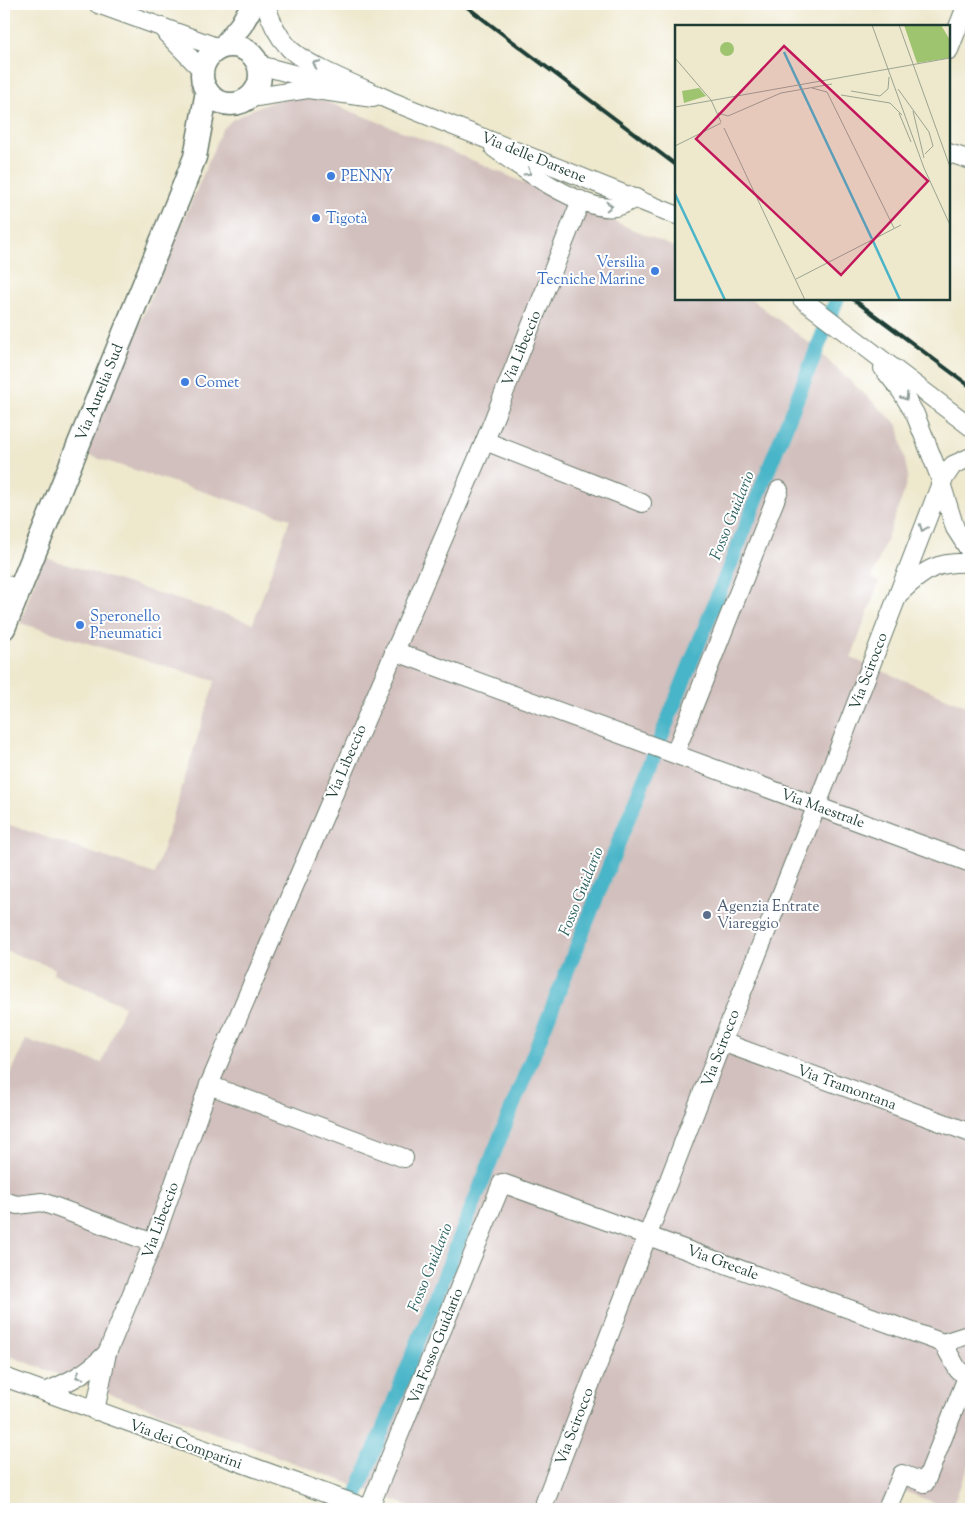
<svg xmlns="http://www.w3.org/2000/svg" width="975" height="1513" font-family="'Sorts Mill Goudy',serif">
<rect width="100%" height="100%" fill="#fff"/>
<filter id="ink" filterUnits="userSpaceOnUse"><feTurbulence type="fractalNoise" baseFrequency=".02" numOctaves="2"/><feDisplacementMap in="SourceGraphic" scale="10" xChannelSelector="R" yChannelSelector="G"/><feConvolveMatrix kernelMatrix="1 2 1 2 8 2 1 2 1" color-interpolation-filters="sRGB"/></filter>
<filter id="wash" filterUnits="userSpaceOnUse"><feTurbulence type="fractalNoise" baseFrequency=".0096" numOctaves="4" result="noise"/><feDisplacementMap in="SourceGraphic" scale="20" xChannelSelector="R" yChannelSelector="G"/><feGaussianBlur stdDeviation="1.12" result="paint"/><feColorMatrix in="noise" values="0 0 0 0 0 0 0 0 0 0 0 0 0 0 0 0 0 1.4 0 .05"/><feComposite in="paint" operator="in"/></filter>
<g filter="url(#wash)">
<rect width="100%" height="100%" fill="#eee8cd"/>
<polygon fill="#d1c0bd" points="312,96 432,143 676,248 676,299 751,299 809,343 898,425 908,476 902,498 872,578 879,582 851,658 971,708 971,1460 951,1509 896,1488 882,1509 417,1509 4,1354 4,1074 10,1076 26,1040 102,1063 124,1006 53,974 54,968 4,950 4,823 155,874 215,681 20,623 43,557 253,623 290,519 84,454 222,130 232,120 253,109 275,101"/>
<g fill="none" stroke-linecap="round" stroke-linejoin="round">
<polyline stroke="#4ab5c8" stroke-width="15" points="356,1496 837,299"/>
</g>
</g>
<g filter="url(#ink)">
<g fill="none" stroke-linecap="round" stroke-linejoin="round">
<defs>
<g id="minor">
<polyline points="98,4 219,48"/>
<path d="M266 4C270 20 277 35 289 48 306 66 366 89 391 101L676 215"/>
<polyline points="166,33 202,70"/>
<polyline points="949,50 967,4"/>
<polyline points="259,65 327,83"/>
<polyline points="250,98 308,89 373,98"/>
<path d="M494 148C518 166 585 213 615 207 622 206 629 201 636 198"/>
<polyline points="949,153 971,160"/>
<polyline points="802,299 971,427"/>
<polyline points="883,368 901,391 915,414 941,480"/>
<polyline points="485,441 642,503"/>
<polyline points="971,457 953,465 941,483 955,528 971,553"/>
<polyline points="4,584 19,589"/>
<path d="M901 592C925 569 938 561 971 563"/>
<polyline points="394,651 971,863"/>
<polyline points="675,753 779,490"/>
<polyline points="722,1042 971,1133"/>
<polyline points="209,1085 404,1158"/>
<polyline points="4,1201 17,1205 42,1202 153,1243"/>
<polyline points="943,1343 958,1370 971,1378"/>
<polyline points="943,1343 971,1334"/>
<polyline points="4,1377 369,1509"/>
<path d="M45 1392C71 1381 87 1373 107 1353"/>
<polyline points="95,1411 107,1353 153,1243 209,1085 485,441 581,200"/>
<polyline points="369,1509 502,1183 943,1343"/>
<polyline points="545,1509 545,1502 722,1042 817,805 941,483"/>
<polyline points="887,1509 902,1474 925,1483 967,1377"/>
</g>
<g id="major">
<circle cx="231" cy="75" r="29"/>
<polyline points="224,46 241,25 253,4"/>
<polyline points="4,628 182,190 195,157 207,91"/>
</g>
</defs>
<use href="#minor" stroke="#67796a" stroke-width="20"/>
<use href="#major" stroke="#67796a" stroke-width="25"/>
<use href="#minor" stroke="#fff" stroke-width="18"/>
<use href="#major" stroke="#fff" stroke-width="22"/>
<g stroke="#1f3d34" stroke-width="4">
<polyline points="463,4 676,165"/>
<polyline points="853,299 971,387"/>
</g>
</g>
<defs><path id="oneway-chevron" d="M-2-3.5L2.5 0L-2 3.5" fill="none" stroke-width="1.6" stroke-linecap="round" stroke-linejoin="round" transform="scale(1.25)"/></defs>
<g stroke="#8f9e9a">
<use href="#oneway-chevron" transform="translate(316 64) rotate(-153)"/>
<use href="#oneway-chevron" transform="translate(528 172) rotate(32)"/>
<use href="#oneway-chevron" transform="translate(609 206) rotate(-2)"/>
<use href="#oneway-chevron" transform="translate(905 397) rotate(57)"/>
<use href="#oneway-chevron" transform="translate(923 528) rotate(111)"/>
<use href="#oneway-chevron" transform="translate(79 1376) rotate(151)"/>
</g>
</g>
<g fill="#3f7fe0" stroke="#fff" stroke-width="2">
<circle cx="331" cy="176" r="5"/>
<circle cx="316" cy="218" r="5"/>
<circle cx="655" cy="271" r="5"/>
<circle cx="185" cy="382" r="5"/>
<circle cx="80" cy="625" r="5"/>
</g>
<circle fill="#5c6f8a" stroke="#fff" stroke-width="2" cx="707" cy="915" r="5"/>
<g text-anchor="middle" stroke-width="4" stroke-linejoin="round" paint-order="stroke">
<g font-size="15" fill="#1f3d34" stroke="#fff">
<text transform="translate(534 157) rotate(22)" y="5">Via delle Darsene</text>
<text transform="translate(521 348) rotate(-68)" y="5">Via Libeccio</text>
<text transform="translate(99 392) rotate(-68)" y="5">Via Aurelia Sud</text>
<text transform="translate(868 671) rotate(-69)" y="5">Via Scirocco</text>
<text transform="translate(346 762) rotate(-67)" y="5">Via Libeccio</text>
<text transform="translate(823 808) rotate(20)" y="5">Via Maestrale</text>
<text transform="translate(720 1048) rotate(-69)" y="5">Via Scirocco</text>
<text transform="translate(847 1087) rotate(20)" y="5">Via Tramontana</text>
<text transform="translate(160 1220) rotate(-70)" y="5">Via Libeccio</text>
<text transform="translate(723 1262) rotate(20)" y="5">Via Grecale</text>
<text transform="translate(435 1346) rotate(-68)" y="5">Via Fosso Guidario</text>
<text transform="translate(574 1426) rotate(-69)" y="5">Via Scirocco</text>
<text transform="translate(186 1444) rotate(20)" y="5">Via dei Comparini</text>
</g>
<g font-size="15" fill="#366cbe" stroke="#fff" text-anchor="start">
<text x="341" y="181">PENNY</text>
<text x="326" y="223">Tigotà</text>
<text x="645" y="267" text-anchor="end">Versilia<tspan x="645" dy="17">Tecniche Marine</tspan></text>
<text x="195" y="387">Comet</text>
<text x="90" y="621">Speronello<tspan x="90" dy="17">Pneumatici</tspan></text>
</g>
<g font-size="15" fill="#4e5e75" stroke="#fff" text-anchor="start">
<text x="717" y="911">Agenzia Entrate<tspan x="717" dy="17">Viareggio</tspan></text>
</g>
<g font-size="16" font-style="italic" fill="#2c6160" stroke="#fff">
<text transform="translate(731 515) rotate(-68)" y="6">Fosso Guidario</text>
<text transform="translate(580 891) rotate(-68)" y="6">Fosso Guidario</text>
<text transform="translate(429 1267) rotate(-68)" y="6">Fosso Guidario</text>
</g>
</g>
<g transform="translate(675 25)">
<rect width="275" height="275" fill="#eee8cd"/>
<path d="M229 0H266L275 15V33L242 38Z" fill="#9ec470"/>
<path d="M45 24a7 7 0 1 1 14 0a7 7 0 1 1-14 0Z" fill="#9ec470"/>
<path d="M24 63 31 71 9 78 7 66Z" fill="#9ec470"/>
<path fill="none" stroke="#4ab5c8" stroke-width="2.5" d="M109 27 197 214M0 169 50 275M198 216 225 275"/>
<path fill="none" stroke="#9ba490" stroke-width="1" d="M197 0 249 143 275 200M224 0 275 142M0 33 36 75 46 97M137 63 152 67M223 64 254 107 258 121 250 129M176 66 205 71 213 64 214 52M152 67 219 203M166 70 215 78 227 90M0 82 275 33M238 86 249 133M43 88 53 91 106 68 157 59M224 88 236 117M49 103 130 275M0 121 46 98M121 254 226 200"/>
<path fill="#c2185b" fill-opacity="0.15" stroke="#c2185b" stroke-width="2.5" d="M109 21 253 156 166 250 21 114Z"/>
<rect width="275" height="275" fill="none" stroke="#1f3d34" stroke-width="2.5"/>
</g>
<rect width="975" height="1513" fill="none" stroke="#fff" stroke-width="20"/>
</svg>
